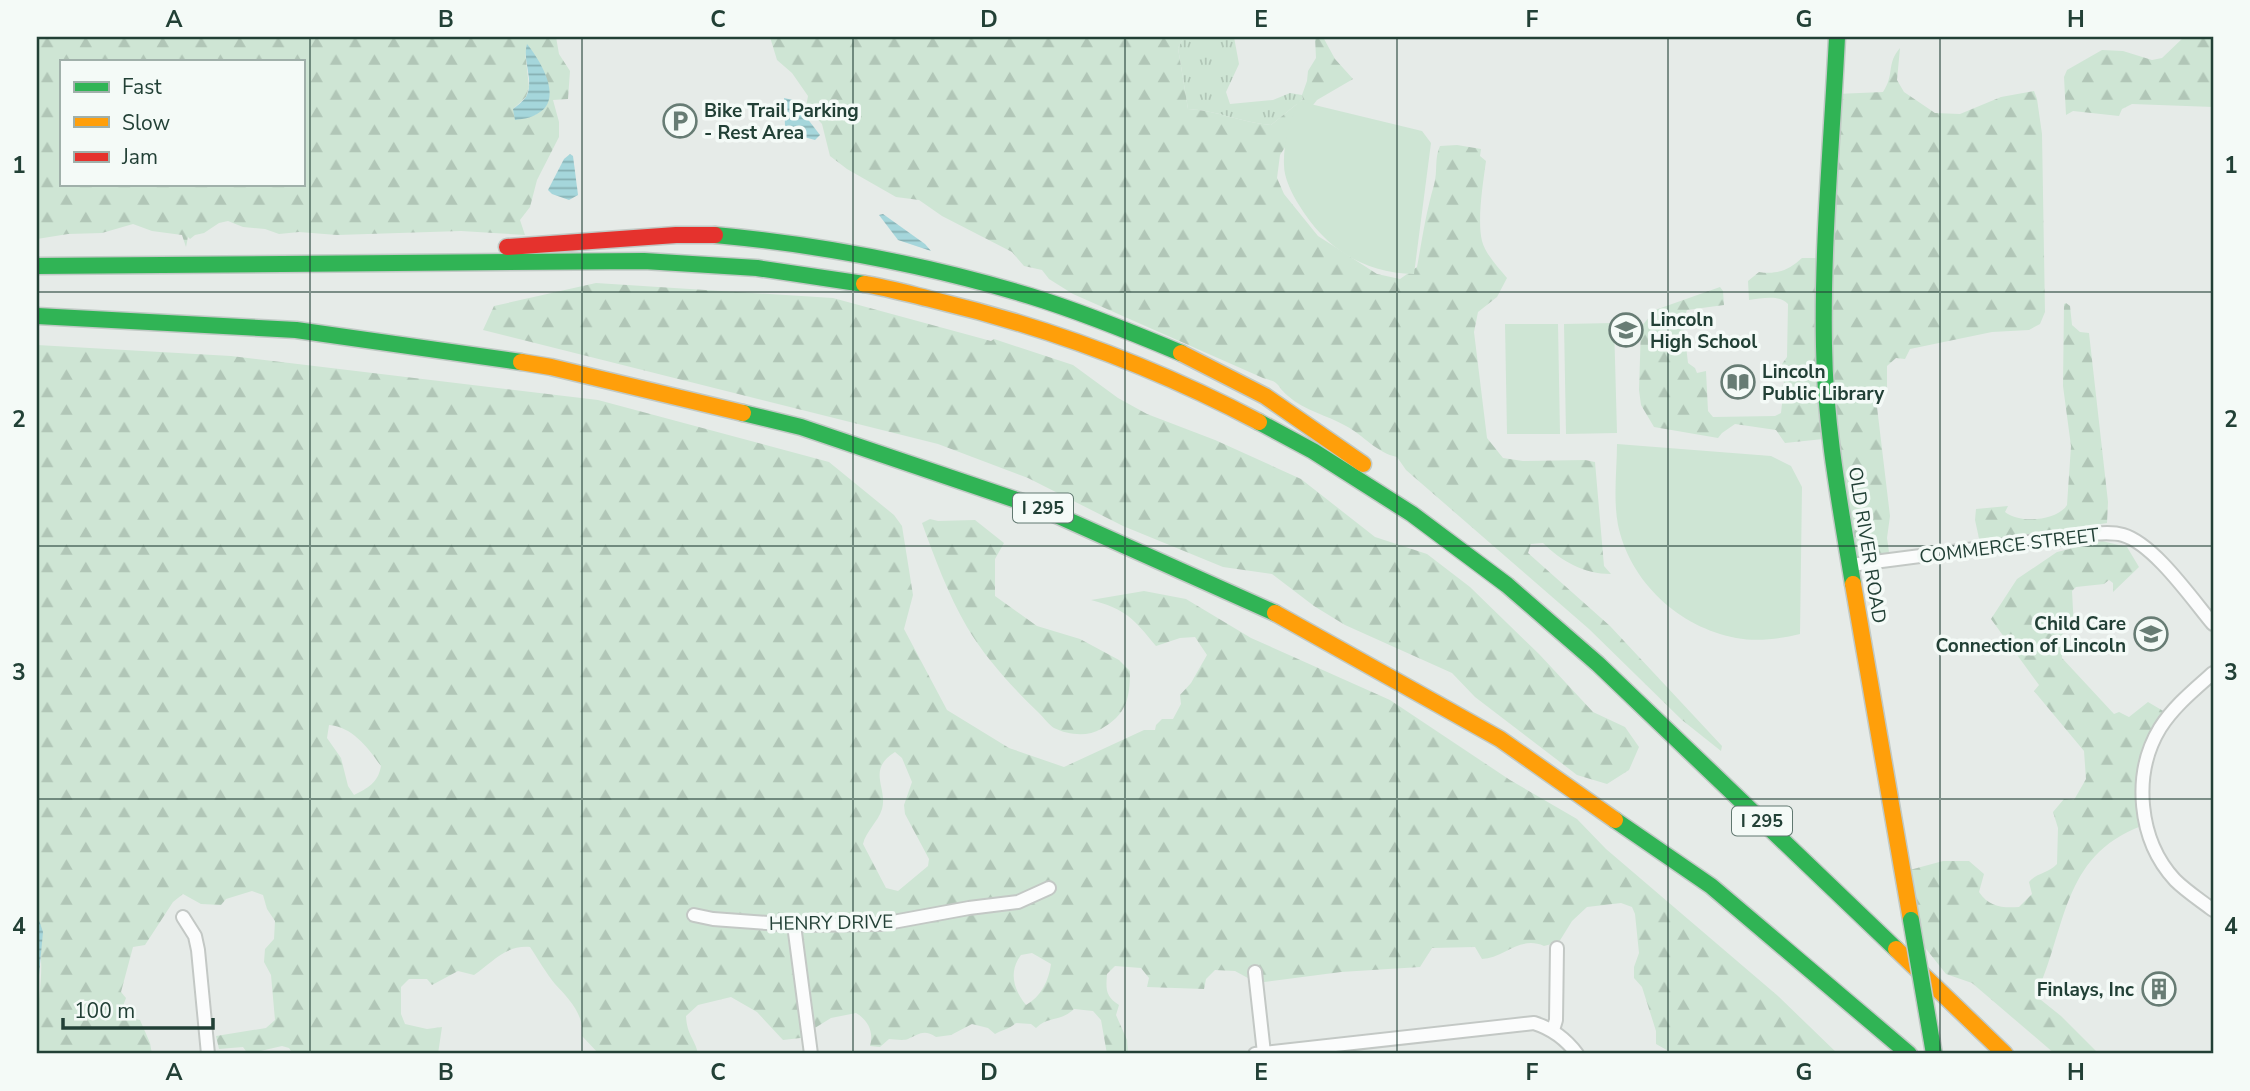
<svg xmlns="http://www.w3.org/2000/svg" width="2250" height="1091" font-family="'Nunito Sans',sans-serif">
<defs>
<pattern id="grass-tufts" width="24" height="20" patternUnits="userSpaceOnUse" patternTransform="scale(1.75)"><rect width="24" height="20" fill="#cee5d4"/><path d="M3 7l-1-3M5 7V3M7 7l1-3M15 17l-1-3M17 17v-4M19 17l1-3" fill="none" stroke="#b1c6b7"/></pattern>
<pattern id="forest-firs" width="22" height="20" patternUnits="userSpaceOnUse" patternTransform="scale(1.75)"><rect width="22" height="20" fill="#cee5d4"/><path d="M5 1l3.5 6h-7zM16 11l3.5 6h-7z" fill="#b1c6b7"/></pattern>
<pattern id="water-rules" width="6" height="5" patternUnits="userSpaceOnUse" patternTransform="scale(1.75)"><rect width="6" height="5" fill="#a5d6db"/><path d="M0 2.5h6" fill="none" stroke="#86afb2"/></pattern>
</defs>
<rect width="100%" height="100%" fill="#e6ebe8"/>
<path fill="url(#grass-tufts)" d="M1184 37H1234L1239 64 1226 92 1230 104 1273 100 1290 93 1302 95 1303 99 1271 125C1242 123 1217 110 1188 109L1178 48Z"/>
<g fill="url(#forest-firs)" fill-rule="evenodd">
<path d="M37 37H556L559 54 570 71 568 99 553 100 559 122V137L537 180 530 207 520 220 525 235 461 231 337 235 299 232 279 234 265 229 243 227 228 221 219 223 204 233 195 235 190 239 188 237 186 247 182 235 152 231 133 224 102 233 68 234 37 239ZM525 51 536 115 513 109 526 97 529 87ZM61 61H303V184H61Z"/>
<path d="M770 37H1184L1178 48 1188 109C1217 110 1242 123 1271 125L1303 99 1302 95 1307 81 1308 71 1316 58 1315 37H1323L1335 59 1353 79 1317 100 1310 109 1280 155 1277 178 1284 194 1318 236 1377 274 1400 279 1417 267C1422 240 1426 212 1434 185 1438 171 1434 159 1440 146L1457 145 1481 149 1480 156 1486 161C1483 183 1477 220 1482 241 1486 255 1498 267 1507 278L1497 297 1478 312 1474 332 1487 438 1503 458 1523 461 1585 460 1595 462 1604 566 1611 574C1584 574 1561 561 1543 543L1531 544 1528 553 1610 626 1722 746 1721 751 1682 720 1589 629 1406 470 1397 457C1377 453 1363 435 1346 426 1327 415 1305 411 1288 396 1275 385 1282 383 1263 378L1073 294 1049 279 1042 270 1024 266 1012 252 942 216 919 200 896 197 847 169 830 156 822 124 806 107 808 96 792 73 777 60Z"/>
<polygon points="2184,37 2213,37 2213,107 2132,104 2122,109 2119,116 2073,111 2066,115 2064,77 2067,70 2102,50 2123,51 2152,60 2162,58"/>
<path d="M1900 48 1897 80 1904 92 1935 113 1960 114 2001 97 2034 91 2037 99 2042 134 2045 312 2040 324 2029 330 1992 332 1910 349 1905 359 1896 358 1887 366V392L1881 396 1877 407 1890 516 1887 538 1890 559 1854 565 1833 438 1785 443 1776 430 1735 424 1722 433 1718 438 1654 427 1641 405 1639 390 1641 327 1655 310 1720 287 1723 291 1724 305 1687 310 1683 320 1688 363 1695 368 1697 373 1706 371 1708 411 1713 417 1775 416 1781 413 1782 404 1780 388 1784 384 1782 364 1787 357 1788 304C1779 294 1761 299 1749 300L1748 281 1759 272C1777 275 1789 270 1802 258H1827L1836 94 1883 92C1895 74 1886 64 1900 48Z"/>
<polygon points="596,283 833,298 991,341 994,339 1073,365 1118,398 1147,414 1215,440 1301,479 1375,537 1427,554 1470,587 1539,654 1593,712 1625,727 1639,747 1629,770 1607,784 1577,775 1475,697 1452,673 1345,625 1314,606 1272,574 1223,567 1123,526 1028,478 938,444 483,330 494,306"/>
<path d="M2066 303 2070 306 2072 325 2080 332 2089 333 2108 502 2107 523 1980 543 1975 520 1976 509 2008 506 2005 512C2020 524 2057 521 2067 505L2071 446 2063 386 2064 304Z"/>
<path d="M37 345 231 356 598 400 829 462 894 515 902 526 913 595 904 629 947 710 1009 748 1064 767 1144 730H1155L1156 725 1162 719H1173L1181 704 1180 695 1191 683 1207 655 1195 637 1180 638 1156 646C1134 619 1126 609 1091 600L1144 591 1186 599 1251 638 1390 700 1510 780 1577 819 1606 849 1778 996 1838 1054H1674L1656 1044V1031L1642 987 1634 978V967L1639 953 1635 914 1632 907 1621 903 1587 907 1572 921 1559 942 1544 946C1520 935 1504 958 1482 959L1475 947 1432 948 1420 967 1341 972 1257 983 1235 971 1215 970 1206 979 1204 989 1147 987 1149 978 1141 968 1115 966 1107 974C1106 989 1105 996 1119 1005L1116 1015 1127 1040 1128 1054H1107L1101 1020 1093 1011 1074 1009C1059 1023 1050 1015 1036 1028L1031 1024 1016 1023C1008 1030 1003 1029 995 1034L988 1028 972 1024 951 1035 936 1037C924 1029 919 1034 908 1039 903 1041 894 1039 889 1039L880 1047 870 1046C874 1032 868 1020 856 1013L831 1018 810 1031 809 1037 783 1040 757 1012 731 997 698 1005 686 1016C687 1036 695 1038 698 1054H599L582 1036C585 1015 568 998 555 984 546 973 538 959 530 947 505 945 492 963 474 975L458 971 432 985 427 979H409L401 987V1014L405 1024 427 1029 442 1027 438 1054H293L289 1048 282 1046 248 1054 243 1047 219 1049 216 1036 266 1028 275 1020 271 975 264 962 265 949 274 939 275 921 267 909 263 895 252 891 226 899 221 905 201 904 183 894 173 902 145 945 133 947 121 992 126 998 123 1006 126 1016 140 1020 150 1043 152 1054H39C33 1027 40 1002 41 976 42 958 40 942 37 925ZM329 725C353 727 368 748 381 766 378 783 368 788 354 795L348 786 341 758 327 738ZM895 752 902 758 912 782 904 805 905 814 929 859 928 866 898 891 886 888 863 844C866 831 878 822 882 809 888 788 866 770 895 752ZM1032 953 1051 964C1049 980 1041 997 1026 1005 1014 990 1008 972 1021 955Z"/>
<path d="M930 519 938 521 975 520 1004 543 995 559V596L1037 626 1080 639 1119 660 1130 671C1130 699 1126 715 1101 729 1088 737 1068 735 1054 728 1049 725 1044 718 1039 713 1012 687 986 659 967 627 948 594 935 559 922 523Z"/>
<path d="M2102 541 2127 547 2139 567 2113 592V583L2109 580 2104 584 2076 587 2072 591 2074 629 2064 632 2061 637 2062 658 2114 714 2119 712 2129 717 2148 702 2170 715 2158 736 2147 778 2150 823C2062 851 2068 923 2037 993L2036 996 2061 1016 2099 1054H2055L1972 983 1946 974 1919 940 1906 871 1943 861H1969L1984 874 1979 892C1989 907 2002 908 2019 907L2032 894 2029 882C2036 873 2047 874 2057 864L2058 828 2053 812 2064 799 2074 800 2086 779 2084 751 2034 691 2039 685 1991 619 2017 579 2057 552Z"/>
</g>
<g fill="#cee5d4">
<path d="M1298 101 1422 131 1431 143 1414 274C1363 273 1325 248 1299 205 1292 194 1284 178 1284 165 1283 142 1291 122 1298 101Z"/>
<polygon points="1614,323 1617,433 1566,434 1564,324"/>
<polygon points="1505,324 1558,324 1560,434 1507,434"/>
<path d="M1617 444 1771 456 1791 466 1802 487 1800 634C1779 639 1758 642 1736 638 1679 627 1630 582 1618 525 1613 499 1617 469 1617 444Z"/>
</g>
<g fill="url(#water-rules)">
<path d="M527 44C540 60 565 100 537 114 531 118 522 119 515 120L513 109C517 106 523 101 526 97 535 82 522 60 527 44Z"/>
<polygon points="784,98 793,100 820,135 815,140 793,134 785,126"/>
<polygon points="570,154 573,156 578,195 569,200 552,194 548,190 564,159"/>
<polygon points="883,214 925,244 931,251 898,240 879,215"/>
<polygon points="37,914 43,932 37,996"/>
</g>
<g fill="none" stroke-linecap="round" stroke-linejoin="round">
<defs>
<g id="street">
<path d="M1851 565 2090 534C2102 533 2113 532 2123 535 2154 544 2192 599 2213 624"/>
<path d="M2213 673C2194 690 2174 706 2160 728 2132 774 2138 840 2175 880 2186 891 2200 900 2213 910"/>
<polyline points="694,915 713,919 794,925 882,924 969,908 1018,902 1049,888"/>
<polyline points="183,917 195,936 198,950 208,1054"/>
<polyline points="794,925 811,1054"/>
<polyline points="1255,972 1264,1053"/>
<polyline points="1553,1030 1556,1020 1557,948"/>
<path d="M1255 1054 1534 1023C1553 1029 1566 1039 1577 1054"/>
</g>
<g id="fast">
<path d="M1837 37C1832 140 1822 243 1824 346 1825 426 1840 505 1853 584"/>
<path d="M715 235C822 245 928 265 1030 296 1082 312 1131 332 1181 353"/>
<polyline points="37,266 644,261 757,268 864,284"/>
<polyline points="37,316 296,330 521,362"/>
<polyline points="743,413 801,427 1043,509 1275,613"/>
<polyline points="1259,422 1313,451 1412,514 1507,585 1598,664 1896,949"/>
<polyline points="1615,820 1711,886 1909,1054"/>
</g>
<g id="slow">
<path d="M864 284C889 288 913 295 938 301 1050 328 1157 368 1259 422"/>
<polyline points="1181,353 1265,396 1363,464"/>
<polyline points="521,362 551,367 743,413"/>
<polyline points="1853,584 1911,920"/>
<polyline points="1275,613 1500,739 1615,820"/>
<polyline points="1896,949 2005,1054"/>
</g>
<polyline id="jam" points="507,247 676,235 715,235"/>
</defs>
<use href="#street" stroke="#c3c8c5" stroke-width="16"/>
<use href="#fast" stroke="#c1c9c5" stroke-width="19"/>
<use href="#slow" stroke="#c1c9c5" stroke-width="19"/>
<use href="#jam" stroke="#c1c9c5" stroke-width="19"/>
<use href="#street" stroke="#fbfcfc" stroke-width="12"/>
<use href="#fast" stroke="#30b455" stroke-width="16"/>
<use href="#slow" stroke="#ff9f0a" stroke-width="16"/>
<use href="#jam" stroke="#e5322d" stroke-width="16"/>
<defs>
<polyline id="fast-bridge" points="1911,920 1934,1054"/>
</defs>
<use href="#fast-bridge" stroke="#c1c9c5" stroke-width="19" stroke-linecap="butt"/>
<use href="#fast-bridge" stroke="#30b455" stroke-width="16"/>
</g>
<path fill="none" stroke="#224036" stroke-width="2" stroke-opacity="0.55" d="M310 37V1054M582 37V1054M853 37V1054M1125 37V1054M1397 37V1054M1668 37V1054M1940 37V1054M37 292H2213M37 546H2213M37 799H2213"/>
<defs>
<symbol id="parking-ring" viewBox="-11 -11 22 22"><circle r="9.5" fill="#f4faf7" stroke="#677c74" stroke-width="1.5"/><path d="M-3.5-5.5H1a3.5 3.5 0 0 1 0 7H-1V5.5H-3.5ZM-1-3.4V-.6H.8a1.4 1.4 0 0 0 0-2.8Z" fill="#677c74"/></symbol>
<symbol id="school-ring" viewBox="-11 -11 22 22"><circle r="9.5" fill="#f4faf7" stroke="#677c74" stroke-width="1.5"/><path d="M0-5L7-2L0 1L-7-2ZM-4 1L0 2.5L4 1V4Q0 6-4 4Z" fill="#677c74"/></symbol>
<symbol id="library-ring" viewBox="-11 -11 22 22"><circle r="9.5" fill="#f4faf7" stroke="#677c74" stroke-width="1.5"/><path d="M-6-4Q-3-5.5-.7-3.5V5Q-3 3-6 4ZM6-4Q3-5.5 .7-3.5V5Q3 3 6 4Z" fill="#677c74"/></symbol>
<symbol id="building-ring" viewBox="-11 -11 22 22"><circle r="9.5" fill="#f4faf7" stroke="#677c74" stroke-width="1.5"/><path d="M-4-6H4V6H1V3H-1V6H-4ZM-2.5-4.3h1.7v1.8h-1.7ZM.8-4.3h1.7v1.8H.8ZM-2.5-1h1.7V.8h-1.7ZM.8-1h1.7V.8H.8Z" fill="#677c74"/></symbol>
</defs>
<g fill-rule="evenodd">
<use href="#parking-ring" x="661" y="102" width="38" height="38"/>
<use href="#school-ring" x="1607" y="311" width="38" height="38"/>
<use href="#library-ring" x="1719" y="363" width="38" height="38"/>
<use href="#school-ring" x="2132" y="615" width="38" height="38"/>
<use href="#building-ring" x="2140" y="970" width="38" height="38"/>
</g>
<g text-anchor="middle" stroke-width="7" stroke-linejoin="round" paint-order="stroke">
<g fill="#f4faf7" stroke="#617870" stroke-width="2">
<rect x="1013" y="493.5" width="60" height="29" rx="5"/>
<rect x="1732" y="806.5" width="60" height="29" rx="5"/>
</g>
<g font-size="18" font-weight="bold" fill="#224036">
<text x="1043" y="514">I 295</text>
<text x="1762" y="827">I 295</text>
</g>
<g font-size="19" font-weight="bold" fill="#224036" stroke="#f4faf7" text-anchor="start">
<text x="704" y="117">Bike Trail Parking<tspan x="704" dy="22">- Rest Area</tspan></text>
<text x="1650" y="326">Lincoln<tspan x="1650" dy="22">High School</tspan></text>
<text x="1762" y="378">Lincoln<tspan x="1762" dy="22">Public Library</tspan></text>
<text x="2126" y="630" text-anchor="end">Child Care<tspan x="2126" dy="22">Connection of Lincoln</tspan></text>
<text x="2134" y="996" text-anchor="end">Finlays, Inc</text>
</g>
<g font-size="19" fill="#224036" stroke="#f4faf7">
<text transform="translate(1868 545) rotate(81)" y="7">OLD RIVER ROAD</text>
<text transform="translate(2009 545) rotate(-7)" y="7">COMMERCE STREET</text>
<text transform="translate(831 922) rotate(-1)" y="7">HENRY DRIVE</text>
</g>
</g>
<rect width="2250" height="1091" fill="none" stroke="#f4faf7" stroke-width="77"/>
<rect x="60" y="60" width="245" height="126" fill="#f4faf7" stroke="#a0b0aa" stroke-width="2"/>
<rect x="74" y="82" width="35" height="10" fill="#30b455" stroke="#a0b0aa" stroke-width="2"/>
<text x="122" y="94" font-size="21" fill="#224036">Fast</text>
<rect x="74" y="117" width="35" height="10" fill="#ff9f0a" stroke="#a0b0aa" stroke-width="2"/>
<text x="122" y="130" font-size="21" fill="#224036">Slow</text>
<rect x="74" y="152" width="35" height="10" fill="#e5322d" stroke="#a0b0aa" stroke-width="2"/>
<text x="122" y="164" font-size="21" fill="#224036">Jam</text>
<path d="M63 1018v10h150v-10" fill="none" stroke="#224036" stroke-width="3.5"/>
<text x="74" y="1018" font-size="21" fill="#224036" stroke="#f4faf7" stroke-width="5" paint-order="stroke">100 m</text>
<rect x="38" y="38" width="2174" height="1014" fill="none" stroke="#224036" stroke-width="2.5"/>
<g font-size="23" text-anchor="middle" font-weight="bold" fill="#224036">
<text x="174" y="27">A</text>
<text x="446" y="27">B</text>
<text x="718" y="27">C</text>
<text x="989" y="27">D</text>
<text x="1261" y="27">E</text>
<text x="1532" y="27">F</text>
<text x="1804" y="27">G</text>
<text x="2076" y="27">H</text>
<text x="19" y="173">1</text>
<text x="2231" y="173">1</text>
<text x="19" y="427">2</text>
<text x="2231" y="427">2</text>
<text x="19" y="680">3</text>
<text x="2231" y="680">3</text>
<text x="19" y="934">4</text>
<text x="2231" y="934">4</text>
<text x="174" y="1080">A</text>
<text x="446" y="1080">B</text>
<text x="718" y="1080">C</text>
<text x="989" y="1080">D</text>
<text x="1261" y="1080">E</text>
<text x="1532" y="1080">F</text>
<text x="1804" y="1080">G</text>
<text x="2076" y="1080">H</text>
</g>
</svg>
